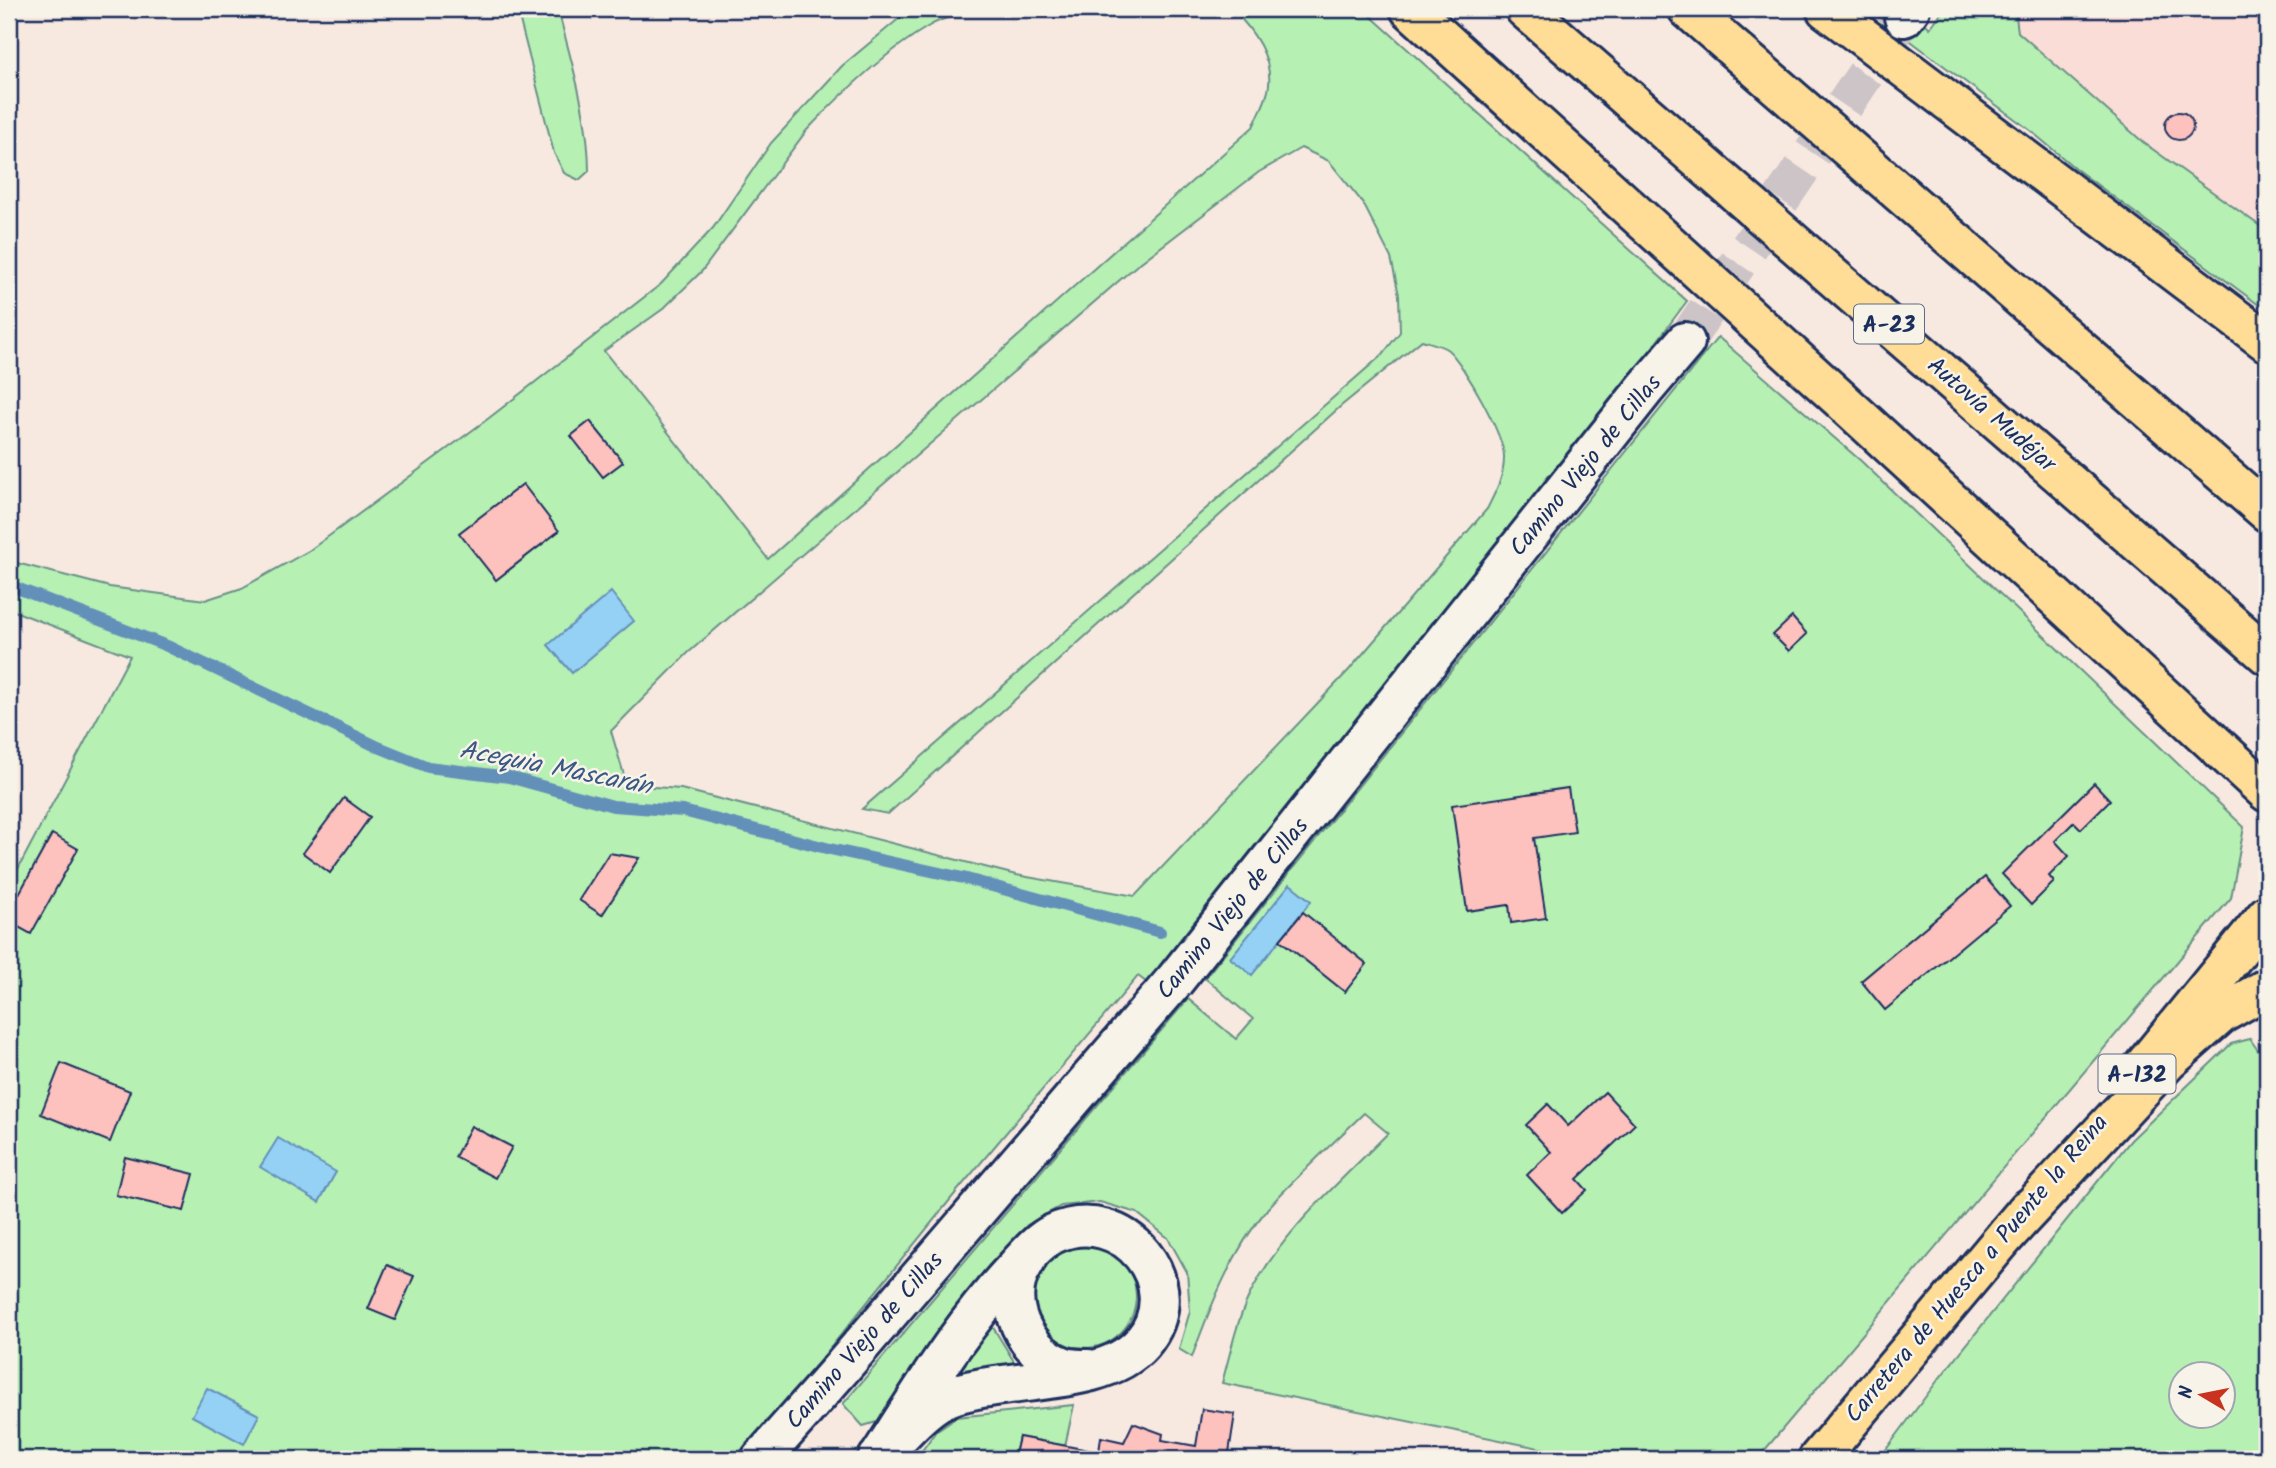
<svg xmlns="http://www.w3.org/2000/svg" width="2276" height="1468" font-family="Kalam,sans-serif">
<rect width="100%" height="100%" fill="#f8e9e0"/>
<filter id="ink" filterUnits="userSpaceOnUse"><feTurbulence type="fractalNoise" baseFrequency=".0143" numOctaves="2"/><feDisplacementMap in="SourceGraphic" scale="14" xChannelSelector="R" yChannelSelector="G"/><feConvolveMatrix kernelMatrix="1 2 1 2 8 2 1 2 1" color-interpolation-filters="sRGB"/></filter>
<g filter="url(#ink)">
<polygon fill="#faddd6" points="2015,9 2267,9 2267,231 2144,143 2018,32"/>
<g fill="#b7f0b3" stroke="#699088" stroke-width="2" fill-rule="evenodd">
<path d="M517 9H558C571 62 589 116 589 171L579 180 564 173 554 153Z"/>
<path d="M918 9H975C960 14 942 18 929 26 885 52 842 93 807 130L702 271 663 309 604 351 768 559 1253 127C1258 116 1265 103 1268 91 1275 59 1253 30 1232 9H1363L1687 301 1573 454 1150 985 1138 976 958 1190 823 1357 735 1459H9V886L130 656 9 609V561L110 587 205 600 242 588 310 550 489 418 661 284 713 228 771 143 842 66 902 16ZM1301 148 1329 161 1363 203 1391 258 1399 295 1400 332 1382 355 862 809 888 814 1341 406 1422 340C1430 343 1442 345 1448 350 1464 364 1505 437 1504 458 1504 477 1495 493 1487 509L1349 670 1135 896 1016 875 681 789 627 785 611 731 688 653 1136 266 1259 172Z"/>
<polygon points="1868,9 1910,9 1930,28 1944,9 2015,9 2018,32 2144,143 2267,231 2267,311 2076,169 2031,131"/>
<path d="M1718 337 1861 461 2244 827 2231 898 1764 1451 1753 1459H1593L1222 1383C1230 1355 1236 1323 1249 1296 1281 1232 1338 1184 1388 1133L1364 1113C1332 1144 1298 1175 1268 1208 1232 1251 1211 1305 1192 1357L1179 1349 1190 1311 1187 1272 1168 1238 1137 1213 1100 1202 1061 1206 1027 1225 989 1266 880 1421 863 1426 843 1404 1188 999 1236 1039 1253 1019 1205 978Z"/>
<path d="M2250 1039 2267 1063V1459H1879L1938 1380 2131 1140 2231 1044ZM2182 1374H2224V1416H2182Z"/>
<circle cx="1084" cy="1296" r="52"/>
<polygon points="991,1324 1015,1363 951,1377"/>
<polygon points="1074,1405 1065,1446 1019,1437 1014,1459 916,1459 936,1431 956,1417"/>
</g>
<g fill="#94d1f5" stroke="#6490b9" stroke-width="2">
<polygon points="611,592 634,621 572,673 548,645"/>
<polygon points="1290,884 1311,901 1252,975 1230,958"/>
<polygon points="278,1138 336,1172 319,1202 260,1167"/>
<polygon points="207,1388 259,1415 244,1444 192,1416"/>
</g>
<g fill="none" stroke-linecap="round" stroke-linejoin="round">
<polyline stroke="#6490b9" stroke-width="12" points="9,585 167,646 376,746 428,767 509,777 613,806 683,811 830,849 963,878 1160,932"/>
</g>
<g fill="#fdc1be" stroke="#1b2f5e" stroke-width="2">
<circle cx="2179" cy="126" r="14"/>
<polygon points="590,421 623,462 603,477 571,436"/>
<polygon points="523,484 559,531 496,580 459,533"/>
<polygon points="1792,617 1807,634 1789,651 1773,635"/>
<polygon points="2094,783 2110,800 2081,829 2074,822 2055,841 2069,856 2049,876 2054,882 2031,905 2002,874"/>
<polygon points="1568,788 1575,832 1534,838 1546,918 1511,923 1509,905 1467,911 1452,805"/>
<polygon points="344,798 370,817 330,873 303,853"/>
<polygon points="52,834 78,849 31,934 9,922 9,912"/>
<polygon points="609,853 639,858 602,915 579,900"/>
<polygon points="1985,877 2010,906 1885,1010 1861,981"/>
<polygon points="1303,912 1367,964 1345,992 1280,940"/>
<polygon points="61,1063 130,1091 110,1142 41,1114"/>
<polygon points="1605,1092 1635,1124 1577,1179 1587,1190 1562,1213 1527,1175 1551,1152 1526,1125 1548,1104 1568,1126"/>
<polygon points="471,1126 512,1147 495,1178 455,1157"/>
<polygon points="125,1157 194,1174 184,1211 116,1195"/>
<polygon points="387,1265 414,1276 395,1320 368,1309"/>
<polygon points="1202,1409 1235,1414 1228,1459 1014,1459 1019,1437 1099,1452 1101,1437 1124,1442 1133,1423 1163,1434 1162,1440 1196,1446"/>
</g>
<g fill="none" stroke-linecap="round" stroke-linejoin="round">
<polyline stroke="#ccc4c6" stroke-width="38" stroke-dasharray="38 19" stroke-linecap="butt" points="1685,342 1904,17"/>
<defs>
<g id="minor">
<polyline points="1904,17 1910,9"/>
<path d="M1027 1258C1024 1264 1019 1271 1017 1278 1006 1314 1030 1355 1065 1367 1072 1369 1081 1369 1088 1369"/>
<polyline points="761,1459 839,1371 1175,980 1645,389 1685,342"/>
<path d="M878 1459C922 1391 961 1325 1017 1266 1027 1255 1040 1240 1053 1234 1124 1201 1191 1286 1142 1343 1103 1389 999 1375 945 1398 922 1408 897 1440 878 1458"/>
</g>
<g id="major">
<polyline points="2139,1072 2267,915"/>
<polyline points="1818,1459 2028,1209"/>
</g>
<g id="highway">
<polyline points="1410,9 1840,399 2267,792"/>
<polyline points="1525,9 2267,655"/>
<polyline points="1688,9 2267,512"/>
<polyline points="1826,9 2267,342"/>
<polyline points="2007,1234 2168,1061 2221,1014 2267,988"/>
</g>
</defs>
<use href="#minor" stroke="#1b2f5e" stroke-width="44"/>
<use href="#major" stroke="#1b2f5e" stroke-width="44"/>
<use href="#highway" stroke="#1b2f5e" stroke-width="44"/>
<use href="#minor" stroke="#f7f3e8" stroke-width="38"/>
<use href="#major" stroke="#ffdd96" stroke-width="38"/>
<use href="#highway" stroke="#ffdd96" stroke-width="38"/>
</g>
</g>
<g text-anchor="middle" stroke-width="5" stroke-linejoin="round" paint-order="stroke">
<g fill="#f7f3e8" stroke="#5d6a87" stroke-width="2">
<rect x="1854" y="304.5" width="70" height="39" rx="5"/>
<rect x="2098.5" y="1054.5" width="77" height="39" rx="5"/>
</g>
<g font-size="23" font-weight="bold" fill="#1b2f5e">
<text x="1889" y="332">A-23</text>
<text x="2137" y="1082">A-132</text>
</g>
<g font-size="24" fill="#1b2f5e" stroke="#f7f3e8">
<text transform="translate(1992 414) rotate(41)" y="8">Autovía Mudéjar</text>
<text transform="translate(1585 465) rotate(-51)" y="8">Camino Viejo de Cillas</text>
<text transform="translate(1232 908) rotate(-51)" y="8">Camino Viejo de Cillas</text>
<text transform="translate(1976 1268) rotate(-50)" y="8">Carretera de Huesca a Puente la Reina</text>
<text transform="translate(864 1340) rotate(-49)" y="8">Camino Viejo de Cillas</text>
</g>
<g font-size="26" font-style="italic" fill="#395884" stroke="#f7f3e8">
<text transform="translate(556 767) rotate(11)" y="9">Acequia Mascarán</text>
</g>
</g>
<rect width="2276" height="1468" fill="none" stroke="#f7f3e8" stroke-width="35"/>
<rect x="18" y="18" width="2241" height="1433" fill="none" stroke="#1b2f5e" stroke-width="2.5" filter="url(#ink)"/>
<g transform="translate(2202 1395) rotate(280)"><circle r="33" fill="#f7f3e8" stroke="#9fa5b1" stroke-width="2"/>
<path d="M0-5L12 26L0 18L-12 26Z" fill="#c8321e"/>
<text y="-10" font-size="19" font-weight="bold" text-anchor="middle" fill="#1b2f5e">N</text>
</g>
</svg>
